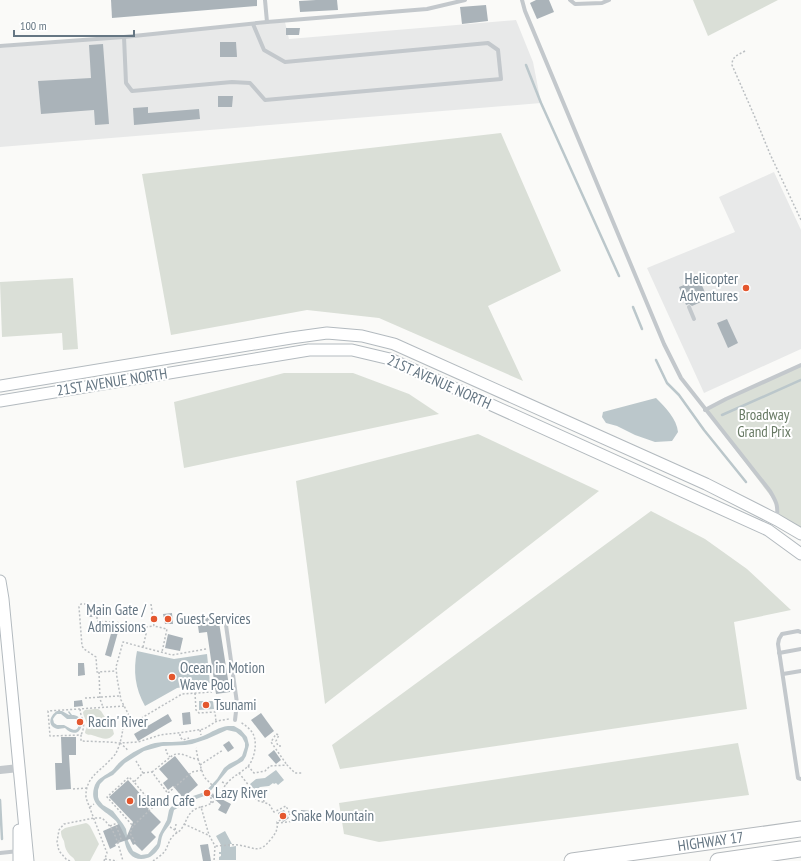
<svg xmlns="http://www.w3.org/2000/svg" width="801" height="861" font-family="'PT Sans Narrow',sans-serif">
<rect width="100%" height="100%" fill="#fafaf8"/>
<g fill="#e8e9e9">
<polygon points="516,20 533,62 541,103 0,147 0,48 285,22 289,39"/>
<polygon points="774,172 801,230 801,349 704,393 647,268 735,232 719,197"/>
</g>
<g fill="#dadfd7">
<polygon points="693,0 778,0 708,36"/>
<polygon points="501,133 561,271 488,306 523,381 379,318 307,310 171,335 142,174"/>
<polygon points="73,278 78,349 63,350 62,333 2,337 0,282"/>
<polygon points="801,365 801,534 777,520 776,503 705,410"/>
<polygon points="284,373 353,373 409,394 439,414 184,468 174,402"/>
<polygon points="478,434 599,491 325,704 296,481"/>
<polygon points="651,511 705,539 747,569 791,610 734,622 747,709 340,769 332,745"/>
<path d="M95 709H98L101 711 113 730 114 734C108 742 102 738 95 736 90 734 89 736 85 733 85 731 86 729 87 727 88 721 83 717 83 712L85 710Z"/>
<polygon points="738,743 749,795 379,842 344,834 339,803"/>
<path d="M86 823 88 824 90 826 99 844 90 861H75C74 857 71 857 69 854 65 849 65 846 64 841 62 837 61 836 61 831L65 828Z"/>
</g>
<g fill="#bbc7cb" fill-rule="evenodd">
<path d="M656 398C665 407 677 419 678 432L672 441 655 442 635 435 617 426 606 423 602 417 603 412Z"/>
<path d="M137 651 174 659 207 654 210 683 177 688 145 706C135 688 133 671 137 651Z"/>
<polygon points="199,701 213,701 214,709 199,710"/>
<path d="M57 711H62L69 715H70L68 712 69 711 72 715C77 715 80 717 82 723 81 734 73 736 65 728 63 728 60 729 58 729 47 727 49 716 57 711ZM57 714H61L67 719H76L79 723C78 735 70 728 64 725H57L54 723 53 719 55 716Z"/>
<path d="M228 726H234L241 730 247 737 249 745 246 756 243 761 228 770 207 795 188 802 174 810C173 814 172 818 171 822 169 826 165 830 163 834 161 838 161 843 160 846 158 851 152 857 147 858 141 860 134 859 130 854 125 848 125 841 123 835 121 830 119 825 116 821 107 811 89 806 94 788 96 779 103 777 110 772 114 770 117 764 121 761 131 753 143 746 155 743 166 741 178 743 189 740 193 739 199 738 203 736 212 732 219 727 228 726ZM227 730 236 732 242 737 245 743V747L242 756 237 760 229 764 224 768 217 779 205 792 184 799 171 807 169 810 167 820 159 835 157 844 148 854 141 855 133 851 128 841 126 829 123 824 113 811 103 805 99 800 98 797V790L100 784 105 779 113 775 125 763 144 751 155 748 162 746 185 745 192 744 207 739Z"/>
<polygon points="276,770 284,780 278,785 276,783 274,784 273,783 269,786 260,787 255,791 250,784 256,779 265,778"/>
<polygon points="225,831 232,844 230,844 230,847 236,846 236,860 219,860 219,857 221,856 221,854 219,854 219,852 221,852 221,845 216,836"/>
</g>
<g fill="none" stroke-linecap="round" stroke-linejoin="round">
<g stroke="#bbc7cb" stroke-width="2.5">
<polyline points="526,65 541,103 619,276"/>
<polyline points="633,307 642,329"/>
<polyline points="656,360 667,383 679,395 704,430 746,482"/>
<polyline points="722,415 801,380"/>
<polyline points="0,800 2,839"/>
</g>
</g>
<g fill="#aab3b9">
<polygon points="111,0 257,0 257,6 112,18"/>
<polygon points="316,0 337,0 338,10 300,12 299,1"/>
<polygon points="536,0 549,0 554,12 537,19 530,3"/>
<polygon points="486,5 488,21 462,24 460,7"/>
<polygon points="286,28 300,28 299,35 286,35"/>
<polygon points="220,42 236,42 237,57 220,57"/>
<polygon points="103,44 109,124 95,125 94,110 41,114 38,81 91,78 89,45"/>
<polygon points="218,96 233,96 232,107 218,107"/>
<polygon points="148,107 148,113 199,109 200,119 134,125 133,108"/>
<polygon points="699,279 708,299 692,306 689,304 686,305 679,287"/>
<polygon points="727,319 738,343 728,348 717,323"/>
<polygon points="89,609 97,609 98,617 89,617"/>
<polygon points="172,613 173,624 165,624 163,614"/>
<polygon points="218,616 230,692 216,694 207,632 199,633 197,619"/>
<polygon points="112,630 118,632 111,657 105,655"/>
<polygon points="168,634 183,638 180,651 165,648"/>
<polygon points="78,663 84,663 85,675 78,676"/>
<polygon points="82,700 83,706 74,707 74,701"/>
<polygon points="190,712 191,724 183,725 182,713"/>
<polygon points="261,713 274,731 265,738 251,720"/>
<polygon points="168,714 172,721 138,741 134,734"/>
<polygon points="61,737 76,737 76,755 69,755 71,789 56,790 55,763 62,763"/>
<polygon points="229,741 234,748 228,752 223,745"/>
<polygon points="274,750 281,760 276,764 268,755"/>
<polygon points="175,756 198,785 183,798 173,786 168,790 163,783 168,779 159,769"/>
<polygon points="128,780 151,806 148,809 161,822 151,832 156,837 142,851 135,844 133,845 130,839 115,844 116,846 110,849 103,831 119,824 126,838 133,822 109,797"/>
<polygon points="212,794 231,804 226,814 218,810 221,805 211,796"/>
<polygon points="284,810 289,818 283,822 278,813"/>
<polygon points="301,810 312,811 311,819 300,818"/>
<polygon points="208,844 211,861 203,861 200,845"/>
</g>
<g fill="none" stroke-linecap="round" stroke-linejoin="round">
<defs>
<g id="secondary">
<polyline points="0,386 291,338 327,333 362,336 394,344 706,484 777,520 801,534"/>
<polyline points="0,401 309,350 352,350 390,359 768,530 801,554"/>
<polyline points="0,581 3,599 28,861"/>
<polyline points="19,861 19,830"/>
</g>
<g id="highway">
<path id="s1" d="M572 861 801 829"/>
<polyline points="718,861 801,849"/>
</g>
</defs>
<use href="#secondary" stroke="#b3babf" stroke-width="13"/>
<use href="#highway" stroke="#b4b9bd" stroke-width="17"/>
<g stroke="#bbbfc2" stroke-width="1.5" stroke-dasharray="2 2" stroke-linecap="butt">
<path d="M745 51C738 55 732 56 732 65L754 115 770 154 801 220"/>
<polyline points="90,604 81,604 79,607 82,646 84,649 96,657 97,672 116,671"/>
<polyline points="151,604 154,626 167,629 162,652"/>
<polyline points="97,617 97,621 123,623 146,627"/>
<polyline points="143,647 146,634 146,627 154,626"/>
<polyline points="206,649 172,655 123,642 116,667 117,678 121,700 133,723 182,694 212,692"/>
<polyline points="99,672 100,699 103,707"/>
<polyline points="195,693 196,710 199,713 215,712 216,722"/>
<polyline points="85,698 119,696"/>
<polyline points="124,706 48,711 50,736 81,735 81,741 109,742 120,743 138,742 160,735 185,732 204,729 217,721 229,719"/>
<path d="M80 709C81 721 87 722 81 735"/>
<polyline points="200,730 201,735"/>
<polyline points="180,734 180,737 183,740 189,738"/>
<polyline points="120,743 126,748 128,751"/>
<polyline points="281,746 278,746 276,741 279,735 276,734 271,742 287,765"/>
<polyline points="166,749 166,752 170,757"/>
<polyline points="198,759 204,777 212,785"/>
<polyline points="136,761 143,773 134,782 154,806 169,798"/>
<polyline points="200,765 223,750"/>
<polyline points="248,766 254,773 265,771 270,766 287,765 295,773 303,773"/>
<path d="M152 772 173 755C183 751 189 759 198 759L196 748"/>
<polyline points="143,773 152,772 169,795 168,809"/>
<polyline points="239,773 250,787 249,793 250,796 259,801 269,804 274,812 286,806 290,814 300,814"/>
<polyline points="134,782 129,777 107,797 133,826 130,833 135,842"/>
<polyline points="222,782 227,784"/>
<polyline points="73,789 87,788"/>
<polyline points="168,793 192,772 202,770"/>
<polyline points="263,796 264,802"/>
<polyline points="211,803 211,797 214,793"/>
<polyline points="90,807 94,804"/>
<path d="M201 807C220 803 218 792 229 781 235 775 244 771 249 765 255 757 258 741 252 732 249 728 245 725 240 722"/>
<polyline points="277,823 288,822 302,819"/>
<polyline points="176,824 175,830 177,833"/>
<polyline points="184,824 208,835"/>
<polyline points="134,825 154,806"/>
<polyline points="110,826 115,824 120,835 121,840 117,842"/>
<polyline points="170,827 175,830"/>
<path d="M216 846C222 846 231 844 238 845 254 847 259 855 271 839 276 833 278 829 277 822L290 814"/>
<polyline points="105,859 117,861"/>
<path d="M70 861 66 859 59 851 57 842 59 830 64 824 94 818H102C116 830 118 844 123 861"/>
<path d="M104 861 107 853 86 798C85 778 98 773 110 760 112 758 115 755 116 753 120 745 122 736 123 728L133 723"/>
<path d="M153 861C157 858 162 855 165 851 168 846 169 840 173 836 175 833 180 832 182 828 188 819 188 810 201 807L209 835 215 846 214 861"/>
</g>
<g stroke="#c3c8cc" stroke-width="4">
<polyline points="265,0 267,22"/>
<path d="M522 0 525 11 664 344 681 378 770 491C777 503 778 505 777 519"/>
<polyline points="570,0 575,4 602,3 609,0"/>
<polyline points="124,37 126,83 132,91 232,82 250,83 265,100 501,79 498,50 488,43 285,62 264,50 253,24"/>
<polyline points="0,46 124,37 267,22 427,9 465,0"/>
<polyline points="689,307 694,319"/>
<polyline points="705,410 726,399 801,365"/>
<polyline points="801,632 798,631 782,634 779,639 778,644 798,778 801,779"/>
<polyline points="779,653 801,649"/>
<polyline points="783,674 801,671"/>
<polyline points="235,720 237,703 225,618 239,616"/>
<polyline points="0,853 19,851"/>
</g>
<polyline stroke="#c3c8cc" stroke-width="8" points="0,770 19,768"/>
<use href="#secondary" stroke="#fff" stroke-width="11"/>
<use href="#highway" stroke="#fff" stroke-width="15"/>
</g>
<g fill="#e4572e" stroke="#fff" stroke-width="1.5">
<circle cx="746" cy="288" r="4"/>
<circle cx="154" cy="619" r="4"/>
<circle cx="168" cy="619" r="4"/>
<circle cx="172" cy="677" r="4"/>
<circle cx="206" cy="705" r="4"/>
<circle cx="80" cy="722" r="4"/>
<circle cx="207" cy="793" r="4"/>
<circle cx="130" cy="801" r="4"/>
<circle cx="283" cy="816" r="4"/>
</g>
<g text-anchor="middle" stroke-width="4" stroke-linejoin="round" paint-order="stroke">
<g font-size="15" fill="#657683" stroke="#fff" text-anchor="start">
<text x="738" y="284" text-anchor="end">Helicopter<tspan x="738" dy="17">Adventures</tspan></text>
<text x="146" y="615" text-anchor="end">Main Gate /<tspan x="146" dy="17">Admissions</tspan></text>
<text x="176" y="624">Guest Services</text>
<text x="180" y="673">Ocean in Motion<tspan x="180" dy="17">Wave Pool</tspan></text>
<text x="214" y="710">Tsunami</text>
<text x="88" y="727">Racin' River</text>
<text x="215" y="798">Lazy River</text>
<text x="138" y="806">Island Cafe</text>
<text x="291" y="821">Snake Mountain</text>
</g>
<g font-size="15" fill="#657683" stroke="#fff">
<text transform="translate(112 382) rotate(-9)" y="5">21ST AVENUE NORTH</text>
<text transform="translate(439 382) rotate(24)" y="5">21ST AVENUE NORTH</text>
<text dy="5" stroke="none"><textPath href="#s1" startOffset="140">HIGHWAY 17</textPath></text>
</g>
<g font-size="15" fill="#687a64" stroke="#fff">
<text x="764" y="420">Broadway<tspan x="764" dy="17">Grand Prix</tspan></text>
</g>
</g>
<path d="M14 30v6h120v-6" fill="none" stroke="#657683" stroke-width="2"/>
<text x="20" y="30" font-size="12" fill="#657683" stroke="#ffffff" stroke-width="3" paint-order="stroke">100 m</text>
</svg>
